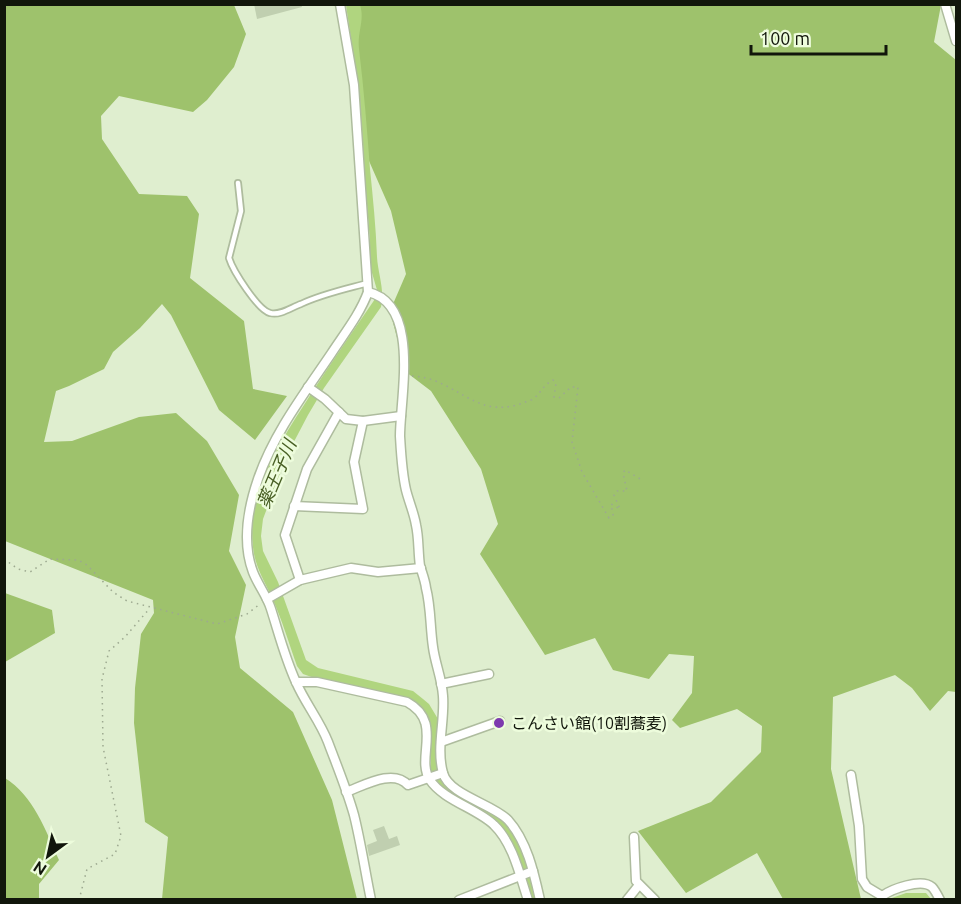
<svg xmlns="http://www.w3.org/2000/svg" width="961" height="904" font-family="Ubuntu,'Noto Sans JP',sans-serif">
<rect width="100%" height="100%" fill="#dfeecf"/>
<g fill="#9ec26c">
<polygon points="4,5 234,5 246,34 234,67 207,100 193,112 119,96 101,116 102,139 139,194 187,196 199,214 190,278 244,321 253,389 287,396 255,440 219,410 171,315 162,304 140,328 113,352 104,369 69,386 56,391 44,442 72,441 139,417 176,413 207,441 239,495 229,551 246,585 235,637 240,668 293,712 332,800 357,899 162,899 168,837 145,822 134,723 135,688 141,634 154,613 153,600 5,541"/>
<polygon points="351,5 941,5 934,42 956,60 956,692 948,691 930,711 912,688 895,675 833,697 831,769 861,899 783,899 757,853 686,893 638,831 711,802 761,752 762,726 737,709 680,728 672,720 692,693 694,656 669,654 649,679 613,670 595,638 545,655 480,554 498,524 481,469 431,391 406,372 390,311 406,274 391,211 362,145"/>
<polygon points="5,593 52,610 55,633 5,662"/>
<path d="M5 778C33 795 46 831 59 860L39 884V899H5Z"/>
</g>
<g fill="#b0d57f">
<path d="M346 5H360C365 20 357 32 359 49 364 90 367 129 370 169 373 199 376 228 377 257 378 274 385 290 381 307L324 388 308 415 287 455 263 519 261 536 263 551 278 582 306 660 318 668 413 691 423 699 429 704 438 719 439 771 441 777C458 788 485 802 499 816 522 837 529 871 538 899H530L505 832 433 780 431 774 430 731 420 707 414 702 406 698 323 681 303 674 297 666C289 644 282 619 272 598 264 580 255 567 253 547 246 492 281 441 309 397 331 363 353 331 375 299L377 290 370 266V241L356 74Z"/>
<polygon points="906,893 926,893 931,899 889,899"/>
</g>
<g fill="#c0cfb0">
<polygon points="254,4 301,4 302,7 257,19"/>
<polygon points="384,826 389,839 397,836 400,845 369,856 367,845 377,841 373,830"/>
</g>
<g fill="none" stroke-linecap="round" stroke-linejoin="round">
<defs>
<path id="lane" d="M238 183 241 211 229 258C233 271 258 310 270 313 280 316 292 307 301 304 322 294 346 289 368 283"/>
<g id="street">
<path d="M340 4 354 85 368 292C360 314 344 334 331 354 304 394 274 433 258 479 248 508 242 543 253 572 258 585 267 596 271 609 279 634 285 658 296 682 305 703 320 721 328 742 337 766 347 790 354 815 361 843 365 871 371 900"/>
<polyline points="945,4 956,41"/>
<path d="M368 292C421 304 400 398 400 436 401 453 402 473 406 490 409 502 414 513 416 525 419 538 418 552 420 566 422 573 425 580 426 588 431 607 430 627 433 647 435 663 442 679 443 696 445 721 436 748 443 773 449 795 493 804 508 820 527 841 534 873 540 900"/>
<polyline points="308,387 325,399 346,419 363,421 401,416"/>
<polyline points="294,506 363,509 354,462 363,421"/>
<polyline points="300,580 285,535 307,469 339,412"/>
<polyline points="267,599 300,580 351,568 378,572 421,568"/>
<path d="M296 682H317L407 702C444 722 415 758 430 780 443 800 478 809 494 825 513 843 520 876 528 900"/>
<polyline points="441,684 489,674"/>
<polyline points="441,742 500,721"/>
<path d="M851 775 859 826 862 879 867 887 882 896C892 889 921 878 932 887 935 890 938 896 940 900"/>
<path d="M346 792C363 786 393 768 408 785L443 773"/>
<polyline points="634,837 636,881 655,900"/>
<polyline points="459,900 533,871"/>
<polyline points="627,900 639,885"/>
</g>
</defs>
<use href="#lane" stroke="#aebc9e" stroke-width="8"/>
<use href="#street" stroke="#aebc9e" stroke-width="11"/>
<g stroke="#9da990" stroke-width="1.5" stroke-dasharray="1.5 4.5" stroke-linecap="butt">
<path d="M412 376C456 378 474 419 520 404 524 402 530 401 533 399 541 393 543 385 553 380L556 383 554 397 559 398 571 387H578L572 442 582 472 609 518 613 515 611 504 620 509 614 495 617 491H627L623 473 625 470 642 480"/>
<polyline points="4,559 18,569 30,572 50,559 78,560 87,565 113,592 127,601 217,624 247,614 260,604"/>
<polyline points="79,900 87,869 115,854 121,836 103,747 102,679 109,651 125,637 150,608"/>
</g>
<use href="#lane" stroke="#fff" stroke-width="4.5"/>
<use href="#street" stroke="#fff" stroke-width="8"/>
</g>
<circle fill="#7d3aae" stroke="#edfcdc" stroke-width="2" cx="499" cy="723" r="6"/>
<g text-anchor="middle" stroke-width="5" stroke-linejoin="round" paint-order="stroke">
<g font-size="16" fill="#11160b" stroke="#edfcdc" text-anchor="start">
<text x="511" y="729">こんさい館(10割蕎麦)</text>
</g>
<g font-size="18" font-style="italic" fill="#485f24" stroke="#edfcdc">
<text transform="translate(277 474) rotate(-67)" y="6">薬王子川</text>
</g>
</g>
<rect width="961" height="904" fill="none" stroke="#11160b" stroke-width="12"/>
<g transform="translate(48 856) rotate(213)" stroke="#edfcdc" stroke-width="4.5" paint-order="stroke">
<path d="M0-4.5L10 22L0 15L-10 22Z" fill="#11160b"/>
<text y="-9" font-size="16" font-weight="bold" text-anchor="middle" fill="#11160b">N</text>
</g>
<path d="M751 45v9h135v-9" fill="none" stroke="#11160b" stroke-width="3"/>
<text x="760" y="45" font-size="18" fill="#11160b" stroke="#edfcdc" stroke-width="4.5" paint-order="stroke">100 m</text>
</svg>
